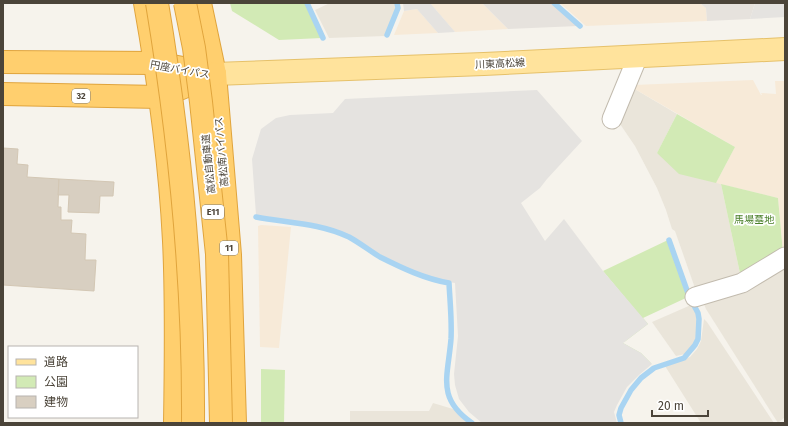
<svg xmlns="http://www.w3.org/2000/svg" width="788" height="426" font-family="'Fira Sans','Noto Sans JP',sans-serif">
<rect width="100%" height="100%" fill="#f6f3ec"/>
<g fill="#eae5da">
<polygon points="330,3 395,3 396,9 385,36 329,38 315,10"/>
<polygon points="633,88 677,114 657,153 721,184 741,278 696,291 675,231 672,229 666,210 657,188 635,146 620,124"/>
<polygon points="785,261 785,417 778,423 706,309 702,300"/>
<polygon points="691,305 697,313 698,319 697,339 690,350 685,354 676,356 652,322"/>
<polygon points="704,319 707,322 774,423 701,423 665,366 690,357 697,349 701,341"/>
<polygon points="433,403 453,409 470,423 350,423 350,411 429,411"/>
</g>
<g fill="#f7ead8">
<polygon points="430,3 482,3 508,29 455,32"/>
<polygon points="560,3 700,3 706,8 707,21 586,26"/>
<polygon points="417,9 438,33 394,35 404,11"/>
<polygon points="753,80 761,95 762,95 761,93 776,94 775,81 785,81 785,252 783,253 778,198 716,183 735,147 633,88 634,85"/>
<polygon points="261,225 291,227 279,348 260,347 258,226"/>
</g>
<g fill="#e6e2dd">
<polygon points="482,3 551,3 578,26 508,29"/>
<polygon points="700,3 755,3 750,19 707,21 706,8"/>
</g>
<g fill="#d2eab5">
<polygon points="230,3 306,3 322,38 279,40 232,11"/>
<polygon points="677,114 735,147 716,183 679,174 657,153"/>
<polygon points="721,184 778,198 783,253 741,278"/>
<polygon points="668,240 688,297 643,318 648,324 623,343 641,353 652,364 622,345 641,317 603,271"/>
<polygon points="261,369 285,370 284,423 261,423"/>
</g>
<g fill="#e5e3e0">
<polygon points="403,3 430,3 455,32 438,33 417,9 404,11"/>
<polygon points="755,3 785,3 785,17 750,19"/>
<polygon points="537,90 582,141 547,179 540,188 521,203 545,241 564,219 603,271 648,324 623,343 641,353 652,364 639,375 627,387 617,405 614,412 617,423 482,423 469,412 459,399 455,385 454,374 458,336 455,283 436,280 416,273 381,255 345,234 327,227 311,223 283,221 256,215 252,159 261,129 276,118 290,115 333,113 345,99"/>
</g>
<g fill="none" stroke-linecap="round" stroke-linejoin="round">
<g stroke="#a9d4f2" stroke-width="5.5">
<polyline points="307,3 323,38"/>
<polyline points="554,3 580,26"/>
<polyline points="387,35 398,8 397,3"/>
<path d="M256 217C288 223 319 223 349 237 360 243 370 251 380 257 402 268 425 279 449 283 450 302 452 321 451 339 448 377 436 398 472 423"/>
<polyline points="621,423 619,415 621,408 631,390 641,378 654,368 684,358 695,345 698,339 699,319 698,313 689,296 669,240"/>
</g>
</g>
<g fill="#d8cfc1" stroke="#d3c7b4">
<polygon points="3,148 18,149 17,164 28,165 27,177 59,179 58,207 61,207 61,220 72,220 71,233 86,234 85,260 96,260 94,291 3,285"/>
<polygon points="59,179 114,182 113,196 100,196 99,213 68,212 69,195 58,195"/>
</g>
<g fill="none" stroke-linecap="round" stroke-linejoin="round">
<defs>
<g id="minor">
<polyline points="612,119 638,56"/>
<polyline points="695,297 742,283 785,257"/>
</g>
<polyline id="major" points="215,74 484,64 785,49"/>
<g id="highway">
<path d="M145 3C159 82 170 161 174 241 177 302 176 362 175 423"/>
<polyline points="200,3 215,74 230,255 235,423"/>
<polyline points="3,62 156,63 215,74"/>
<polyline points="3,94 160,97 215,74"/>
</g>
</defs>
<use href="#minor" stroke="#c2bbae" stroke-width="21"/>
<use href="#major" stroke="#e6c16a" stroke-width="24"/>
<use href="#highway" stroke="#e0a43c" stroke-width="24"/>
<use href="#minor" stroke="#fff" stroke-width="19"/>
<use href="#major" stroke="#ffe39c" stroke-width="22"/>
<use href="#highway" stroke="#ffcf6e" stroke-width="22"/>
<defs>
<g id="highway-bridge">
<path d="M157 3C180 142 194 282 193 423"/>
<polyline points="185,3 194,48 201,102 217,254 221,423"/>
</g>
</defs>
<use href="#highway-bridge" stroke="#e0a43c" stroke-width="24" stroke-linecap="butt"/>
<use href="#highway-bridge" stroke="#ffcf6e" stroke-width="22"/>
</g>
<g text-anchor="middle" stroke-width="3.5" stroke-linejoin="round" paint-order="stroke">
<g fill="#fff" stroke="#817c74" stroke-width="1">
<rect x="72" y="89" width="18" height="14" rx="3"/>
<rect x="202" y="205" width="22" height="14" rx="3"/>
<rect x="220" y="241" width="18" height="14" rx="3"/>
</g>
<g font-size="9" font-weight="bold" fill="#4b4439">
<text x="81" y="99">32</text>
<text x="213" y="215">E11</text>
<text x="229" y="251">11</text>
</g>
<g font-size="10" fill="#4b4439" stroke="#fff">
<text transform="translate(500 63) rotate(-3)" y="4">川東高松線</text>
<text transform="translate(180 69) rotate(10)" y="4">円座バイパス</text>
<text transform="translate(221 152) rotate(-95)" y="4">高松南バイパス</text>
<text transform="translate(208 164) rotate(-96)" y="4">高松自動車道</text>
</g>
<g font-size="10" fill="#4a7f2a" stroke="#fff">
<text x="754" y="223">馬場墓地</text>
</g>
</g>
<rect width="788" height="426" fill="none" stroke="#4b4439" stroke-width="8"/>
<rect x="8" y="346" width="130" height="72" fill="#ffffff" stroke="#b7b4b0"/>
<rect x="16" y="359" width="20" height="6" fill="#ffe39c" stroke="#b7b4b0"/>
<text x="44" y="366" font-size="12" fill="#4b4439">道路</text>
<rect x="16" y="376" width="20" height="12" fill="#d2eab5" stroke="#b7b4b0"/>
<text x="44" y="386" font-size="12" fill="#4b4439">公園</text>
<rect x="16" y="396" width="20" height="12" fill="#d8cfc1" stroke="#b7b4b0"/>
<text x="44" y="406" font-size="12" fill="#4b4439">建物</text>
<path d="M652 410v6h56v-6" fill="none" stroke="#4b4439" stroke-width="2"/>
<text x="658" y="410" font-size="12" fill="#4b4439" stroke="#ffffff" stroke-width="3" paint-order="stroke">20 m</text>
</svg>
